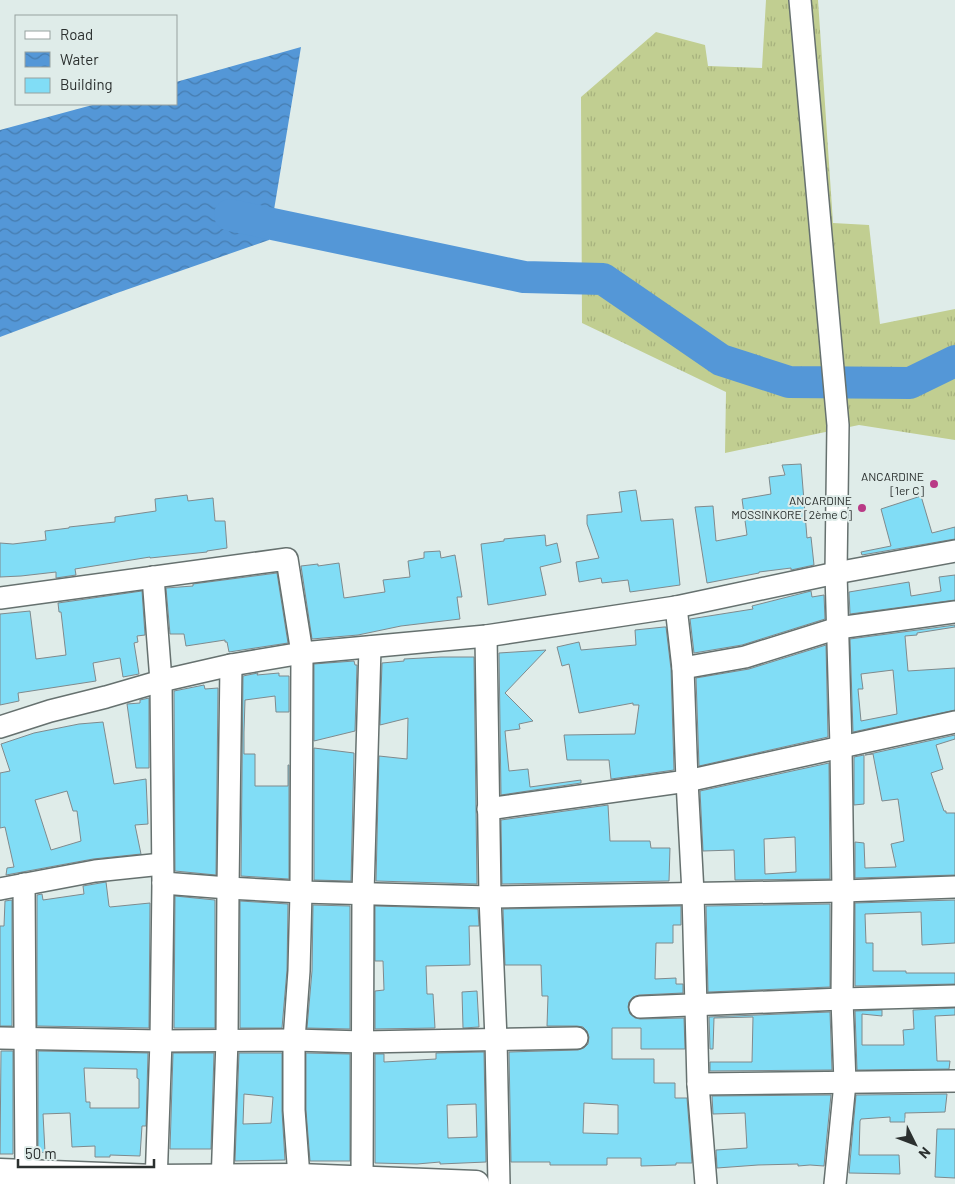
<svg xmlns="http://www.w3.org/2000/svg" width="955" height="1184" font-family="Barlow,sans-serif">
<defs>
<pattern id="grass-tufts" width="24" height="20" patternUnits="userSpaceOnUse" patternTransform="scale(1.25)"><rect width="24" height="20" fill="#c1ce91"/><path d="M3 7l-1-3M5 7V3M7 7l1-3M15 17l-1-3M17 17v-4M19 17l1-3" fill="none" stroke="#a6b17d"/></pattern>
<pattern id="water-waves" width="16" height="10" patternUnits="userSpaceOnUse" patternTransform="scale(1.25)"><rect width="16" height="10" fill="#5497d7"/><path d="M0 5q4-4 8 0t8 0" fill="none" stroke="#467caf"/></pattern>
</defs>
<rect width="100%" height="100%" fill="#dfece9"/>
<polygon fill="url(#grass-tufts)" points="766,0 818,0 833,223 869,225 880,324 955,309 955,440 859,425 725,453 726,392 582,323 581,97 656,32 705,45 708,66 762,68"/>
<polygon fill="url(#water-waves)" points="301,47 269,240 117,293 0,337 0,130 96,104 176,104 176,82"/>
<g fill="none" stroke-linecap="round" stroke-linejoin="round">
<polyline stroke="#5497d7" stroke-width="32" points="230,215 524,277 603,279 721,360 789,382 910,383 955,361"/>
</g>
<g fill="#81ddf6" stroke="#7f8a8d" fill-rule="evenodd">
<polygon points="801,464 807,538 811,537 814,565 791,570 791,568 759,572 759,573 707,583 695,507 713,506 716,541 747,535 742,499 771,494 769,477 785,475 782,465"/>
<polygon points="636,490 641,521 673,519 680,585 630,592 628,580 602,583 601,578 579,582 576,562 599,558 587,524 587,515 622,512 619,492"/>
<polygon points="187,495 188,501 213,498 215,521 225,521 227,548 207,551 207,552 150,558 150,557 75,569 76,575 56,578 56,572 21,576 0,577 0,543 13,544 46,540 45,531 69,528 69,527 115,522 115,517 156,511 155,499"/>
<polygon points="921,496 932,533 955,527 955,539 862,555 861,552 891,546 881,509"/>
<polygon points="545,535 546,546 557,543 561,562 540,567 546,595 488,605 481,544 504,541 504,539"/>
<polygon points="440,551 441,558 455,555 462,597 457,597 460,619 401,626 358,635 312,639 301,566 318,564 318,566 339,563 344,598 385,592 383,580 410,577 408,561 424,558 424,552"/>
<polygon points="277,573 288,643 229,652 227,642 225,642 225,640 186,646 184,634 170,634 166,588 193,586 193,584"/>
<polygon points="955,575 955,600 850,614 849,592 909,582 911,596 941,591 939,577"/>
<polygon points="142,591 145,635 137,636 138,642 134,643 139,674 123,677 120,658 93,663 96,681 18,693 19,701 0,705 0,614 30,611 36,659 66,655 61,612 59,612 58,603"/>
<polygon points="811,591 812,597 824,595 825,619 742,645 694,653 690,619 753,609 752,606"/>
<path d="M955 625V627L917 633V635L905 636 908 671 955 668V710L853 732 850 639ZM893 670 897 714 861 721 858 689H863L861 674Z"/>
<polygon points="664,627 666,627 671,669 674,770 611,779 609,760 567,760 564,735 635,734 639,705 633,705 633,703 579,713 569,664 562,666 557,647 579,642 581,650 636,645 635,630"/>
<polygon points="826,645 828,737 699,766 696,678 749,669"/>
<polygon points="546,650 505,693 533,721 519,724 520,729 505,731 509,771 528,769 530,787 581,780 581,783 501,795 499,653"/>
<polygon points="441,657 474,657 477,884 376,881 379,756 407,759 408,718 380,725 382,663 404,661 404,659"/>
<polygon points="354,661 355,665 357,665 355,731 314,741 314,664"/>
<polygon points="258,673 257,675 279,673 279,676 289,676 289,712 276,712 275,696 245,700 244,732 244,754 255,754 255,786 288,786 288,765 289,765 289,879 241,876 243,676"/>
<polygon points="204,685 205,689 218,688 216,875 175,871 174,691"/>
<polygon points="149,698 149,768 136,768 127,704 140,703 140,700"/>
<path d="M103 722 114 784 146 779 148 824 135 825 141 854 93 859 6 875 7 868 14 867 5 827 0 828V773L10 771 1 744 34 733 79 724ZM67 791 73 811H77L81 841 51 850 35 800Z"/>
<polygon points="955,735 955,739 936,745 943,769 931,773 944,811 946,811 946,813 955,813 955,875 855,878 855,842 864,843 865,868 896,867 891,844 904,841 898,799 882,801 873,754 865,755"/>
<polygon points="314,748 354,753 351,881 314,880"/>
<polygon points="864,755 864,804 854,805 854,757"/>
<path d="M829 763 830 879 735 880 734 850 703 851 700 791ZM795 837 796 872 765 874 764 839Z"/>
<polygon points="608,805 610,841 650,841 651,848 670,848 669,881 502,884 501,820"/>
<polygon points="106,882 109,906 110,907 150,903 149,1028 37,1026 37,895 42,894 43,900 84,894 83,886"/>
<polygon points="175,896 215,900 215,1028 174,1028"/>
<polygon points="12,900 12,1026 0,1026 0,926 4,926 5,901"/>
<polygon points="955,900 955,943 922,945 921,912 865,914 866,943 873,943 873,971 906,971 906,973 955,973 955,984 855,986 855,903"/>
<polygon points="240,901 288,904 287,970 282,1028 240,1028"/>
<polygon points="830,904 830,987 708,992 706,906"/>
<polygon points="313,905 350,906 350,1029 307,1028 312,971"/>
<polygon points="375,906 478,909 479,926 469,926 470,965 426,966 427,994 433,994 435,1028 375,1029 375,991 384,990 383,961 375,961"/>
<path d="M681 906V925H673V943H656L655 979 676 978V984H683V993L639 995 633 997 629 1002 628 1007 630 1014 635 1018 640 1019 684 1018 685 1049H641V1028H612V1059H654V1083H675V1098H687L692 1163H676V1165L641 1166V1158H607V1165H550V1162H511L509 1052 578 1050 584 1048 588 1044 589 1037 587 1031 583 1027 577 1026H547L548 996H542L541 965H505L503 909ZM584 1103 618 1105V1134L583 1133Z"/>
<polygon points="477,991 479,1027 463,1028 462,992"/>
<polygon points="955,1008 955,1015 935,1016 937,1061 950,1061 949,1069 857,1070 855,1011 882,1010 882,1016 862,1014 862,1045 904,1045 903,1030 914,1029 913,1010"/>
<polygon points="830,1012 832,1070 710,1071 710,1062 752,1062 753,1017 714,1018 713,1049 710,1049 709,1017"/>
<polygon points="1,1051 13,1051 13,1154 0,1154"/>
<path d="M38 1051 148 1053 146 1126H142L140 1156 110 1155V1157H95V1146L72 1147 70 1113 43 1114 45 1152 38 1153ZM84 1068 137 1069V1078L139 1079V1108H90V1102H86Z"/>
<path d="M484 1052 486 1162 440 1164V1162L417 1164 375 1163V1054H384V1062L436 1059V1053ZM476 1104 477 1137 448 1138 447 1105Z"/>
<polygon points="173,1053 214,1053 211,1149 170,1149"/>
<path d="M239 1053H282V1111L285 1160 235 1161ZM244 1094 273 1097 271 1123 243 1124Z"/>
<polygon points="306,1053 350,1054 350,1161 310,1161 306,1110"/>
<polygon points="947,1094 945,1112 905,1113 905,1122 890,1122 890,1117 861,1119 860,1121 859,1155 899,1155 900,1174 849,1173 856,1095"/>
<polygon points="831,1095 824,1166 810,1165 798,1166 798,1164 758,1165 717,1168 716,1150 747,1148 745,1113 713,1114 712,1096"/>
<polygon points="937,1129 955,1129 955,1178 935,1177"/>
</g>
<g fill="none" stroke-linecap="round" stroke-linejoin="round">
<defs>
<g id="minor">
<polyline points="800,0 838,425 836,573 841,747 843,891 842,999 845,1083 835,1184"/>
<polyline points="153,577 161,681 163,883 161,1041 156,1184"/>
<polyline points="0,598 287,559 302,653 301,892 299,971 294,1040 294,1110 299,1177 299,1184"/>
<polyline points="676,607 683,668 687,781 693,893 698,1084 706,1184"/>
<polyline points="486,636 490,897 496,1039 499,1184"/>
<polyline points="683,668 745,657 838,628 955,612"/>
<polyline points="0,727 50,711 106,697 161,681 231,665 302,653 486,636 676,607 836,573 955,551"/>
<polyline points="488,809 687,781 955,722"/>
<polyline points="163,883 228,888 301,892 490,897 843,891 955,887"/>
<polyline points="24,884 26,1174 25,1184"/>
<polyline points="0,889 95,871 162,864"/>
<polyline points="640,1007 842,999 955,996"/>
<polyline points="0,1038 161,1041 294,1040 363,1042 577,1038"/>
<polyline points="698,1084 955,1081"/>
<polyline points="222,1184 227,1040 228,888 231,665"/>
<polyline points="362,1184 363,894 370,647"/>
</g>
<polyline id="major" points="0,1172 155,1178 299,1177 476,1184"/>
</defs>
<use href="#minor" stroke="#66716f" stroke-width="24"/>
<use href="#major" stroke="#66716f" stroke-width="29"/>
<use href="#minor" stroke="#fff" stroke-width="21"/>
<use href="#major" stroke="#fff" stroke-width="26"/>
</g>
<g fill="#b93a86" stroke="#dfece9" stroke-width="2">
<circle cx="934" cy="484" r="5"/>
<circle cx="862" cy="508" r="5"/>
</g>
<g text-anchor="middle" stroke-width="4" stroke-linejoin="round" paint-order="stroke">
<g font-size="12" fill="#2b302f" stroke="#dfece9" text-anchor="end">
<text x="924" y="481">ANCARDINE<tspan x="924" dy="14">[1er C]</tspan></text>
<text x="852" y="505">ANCARDINE<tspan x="852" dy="14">MOSSINKORE [2ème C]</tspan></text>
</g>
</g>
<rect x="15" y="15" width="162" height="90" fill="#dfece9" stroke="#97a19f"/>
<rect x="25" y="31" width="25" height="8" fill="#ffffff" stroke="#97a19f"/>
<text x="60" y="40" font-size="15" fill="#2b302f">Road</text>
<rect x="25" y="52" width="25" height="15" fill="url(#water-waves)" stroke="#97a19f"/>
<text x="60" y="65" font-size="15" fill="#2b302f">Water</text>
<rect x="25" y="78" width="25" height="15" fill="#81ddf6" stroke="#97a19f"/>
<text x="60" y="90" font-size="15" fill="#2b302f">Building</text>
<g transform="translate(915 1144) rotate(132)" stroke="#dfece9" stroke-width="4" paint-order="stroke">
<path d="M0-4L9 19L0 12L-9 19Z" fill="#2b302f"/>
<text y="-8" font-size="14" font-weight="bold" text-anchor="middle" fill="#2b302f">N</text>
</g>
<path d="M18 1159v8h136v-8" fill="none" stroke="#2b302f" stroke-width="2.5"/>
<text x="25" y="1159" font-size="15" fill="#2b302f" stroke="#dfece9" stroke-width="4" paint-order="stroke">50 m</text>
</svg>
